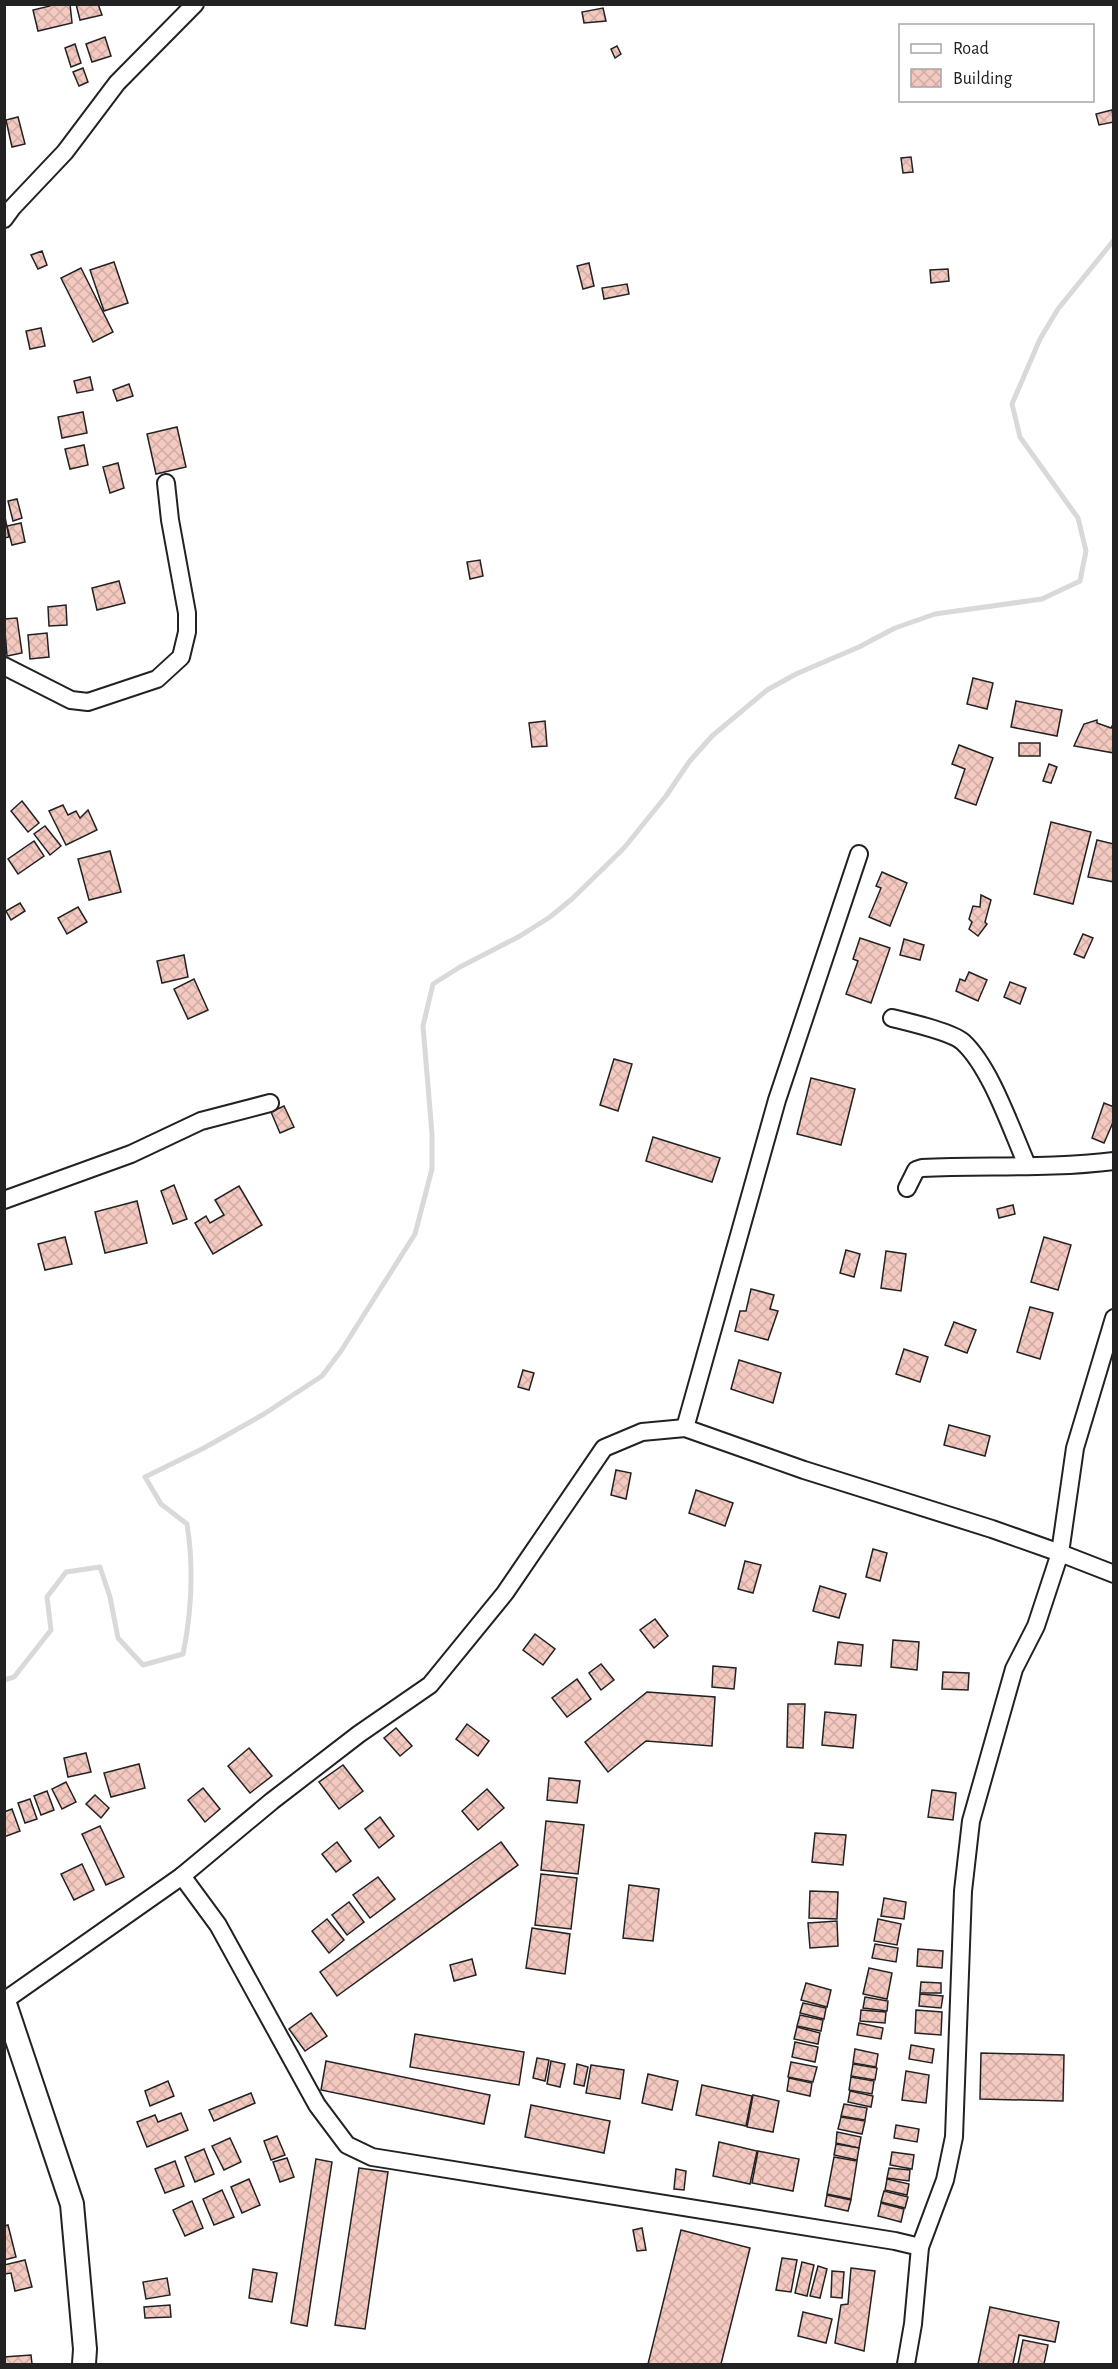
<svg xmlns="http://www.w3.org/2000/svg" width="1118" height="2369" font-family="'Alegreya Sans',sans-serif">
<defs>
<pattern id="building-cross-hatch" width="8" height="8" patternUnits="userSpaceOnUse" patternTransform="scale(1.5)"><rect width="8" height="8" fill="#f3c9c0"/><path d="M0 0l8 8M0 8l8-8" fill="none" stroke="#d0aca5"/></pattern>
</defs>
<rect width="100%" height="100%" fill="#fff"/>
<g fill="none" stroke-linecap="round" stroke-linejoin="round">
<path stroke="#d9d9d9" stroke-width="5" d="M4 1680 14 1677 51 1630 47 1597 66 1572 100 1567 110 1597 118 1638 143 1665 183 1654C192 1610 194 1568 187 1524L161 1504 145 1477 204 1448 264 1414 322 1376 341 1351 415 1234 432 1169V1134L423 1026 433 984 460 967 520 936 550 917 573 898 624 848 666 796 689 762 712 736 767 690 796 674 859 647 895 628 935 614 1042 599 1080 581 1086 551 1078 518 1020 437 1012 404 1040 339 1058 309 1114 240"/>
</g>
<g fill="url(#building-cross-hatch)" stroke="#222" stroke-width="1.5">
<polygon points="50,4 70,4 72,23 38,31 33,10 50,6"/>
<polygon points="76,4 98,4 102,15 80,20"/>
<polygon points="603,8 606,21 584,23 582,12"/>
<polygon points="105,37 111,56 92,62 86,44"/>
<polygon points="75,44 81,63 71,67 65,48"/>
<polygon points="617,46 621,54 615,58 611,49"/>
<polygon points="83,68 88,82 79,86 73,72"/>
<polygon points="1112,110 1114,122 1099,125 1096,114"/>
<polygon points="18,117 25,144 12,147 6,120"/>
<polygon points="911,157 913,172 903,173 901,158"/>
<polygon points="42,251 47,265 38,269 31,255"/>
<polygon points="114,262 128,303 104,311 90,270"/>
<polygon points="589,263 594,286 583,289 577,266"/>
<polygon points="81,268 113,332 93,342 61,278"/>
<polygon points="948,269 949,281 931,283 930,270"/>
<polygon points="627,284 629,294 604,299 602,288"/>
<polygon points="41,328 45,346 30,349 26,331"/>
<polygon points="90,377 93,390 77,393 74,381"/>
<polygon points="129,384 133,396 117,401 113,390"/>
<polygon points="83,412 87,433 62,438 58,417"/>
<polygon points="177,427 186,467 156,474 147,434"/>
<polygon points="84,445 88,465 70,469 65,449"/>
<polygon points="118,463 124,488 110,493 103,467"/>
<polygon points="17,499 22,518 13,521 8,501"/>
<polygon points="4,512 9,537 4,538"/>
<polygon points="21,523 25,542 12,545 7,526"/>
<polygon points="480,560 483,576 470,579 467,562"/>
<polygon points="119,581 125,603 97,610 92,588"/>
<polygon points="66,605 67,625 49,626 48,607"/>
<polygon points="17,618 22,653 7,656 4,619"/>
<polygon points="47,633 49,657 30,659 28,635"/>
<polygon points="973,678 993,683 987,709 967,704"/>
<polygon points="1016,701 1062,710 1057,736 1011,727"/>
<polygon points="1097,720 1097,723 1111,728 1114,723 1114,753 1074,746 1084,724"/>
<polygon points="545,721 547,746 532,747 529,723"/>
<rect x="1019" y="743" width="21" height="13"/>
<polygon points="959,745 993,758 976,805 955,798 965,769 952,764"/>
<polygon points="1049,764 1057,767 1051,783 1043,781"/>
<polygon points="22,801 39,823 28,832 11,811"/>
<polygon points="63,805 68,815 76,811 80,818 88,810 97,830 66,845 49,811"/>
<polygon points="1051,822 1091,832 1073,904 1034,894"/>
<polygon points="45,826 61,846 50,855 34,834"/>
<polygon points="1097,840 1114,844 1114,882 1088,877"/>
<polygon points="34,841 44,856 18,874 8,859"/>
<polygon points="110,851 121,892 89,900 78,859"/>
<polygon points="882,872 907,883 890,926 869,917 881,888 876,886"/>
<polygon points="981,895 991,900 985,922 987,924 978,936 969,929 972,922 969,919 973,906 980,907"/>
<polygon points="20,903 25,911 11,920 6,911"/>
<polygon points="78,907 87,922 67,934 58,918"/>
<polygon points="1083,934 1093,938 1084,958 1074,954"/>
<polygon points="860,938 890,948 871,1003 846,994 858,961 853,959"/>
<polygon points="904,939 924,945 920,960 900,955"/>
<polygon points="184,955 188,977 162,983 157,961"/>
<polygon points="969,972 987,980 978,1001 956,991 960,979 965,981"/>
<polygon points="194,979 208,1010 188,1019 174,989"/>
<polygon points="1010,982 1026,988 1020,1004 1004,997"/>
<polygon points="614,1059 632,1064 618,1111 600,1105"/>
<polygon points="811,1078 855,1089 841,1145 797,1134"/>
<polygon points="1104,1103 1114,1107 1114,1120 1104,1143 1092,1138"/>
<polygon points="284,1106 294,1127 280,1133 271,1112"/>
<polygon points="653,1137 720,1158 712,1182 646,1161"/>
<polygon points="174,1185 187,1219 173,1224 161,1191"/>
<polygon points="239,1186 262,1225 213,1254 195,1223 206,1216 210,1223 224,1215 215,1200"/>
<polygon points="137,1201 147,1243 105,1253 95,1212"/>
<polygon points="1013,1205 1015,1214 999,1218 997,1209"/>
<polygon points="65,1237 72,1264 45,1270 38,1244"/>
<polygon points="1044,1237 1071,1245 1058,1290 1031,1282"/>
<polygon points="846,1250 860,1254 854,1277 840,1273"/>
<polygon points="886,1251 906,1254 901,1291 881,1288"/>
<polygon points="751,1289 774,1295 770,1309 778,1311 768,1340 735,1331 740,1311 746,1311"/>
<polygon points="1030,1307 1053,1313 1040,1359 1017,1352"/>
<polygon points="954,1322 976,1330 967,1353 945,1345"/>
<polygon points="904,1349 928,1357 920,1382 896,1374"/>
<polygon points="739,1360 781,1373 773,1403 731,1389"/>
<polygon points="523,1370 534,1373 529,1390 518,1387"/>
<polygon points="949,1425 990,1436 985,1456 944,1445"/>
<polygon points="616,1470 631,1473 626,1499 611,1495"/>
<polygon points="696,1490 733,1503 725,1526 689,1513"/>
<polygon points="873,1549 887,1553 880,1581 866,1577"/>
<polygon points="745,1561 761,1565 753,1593 738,1589"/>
<polygon points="820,1586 846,1594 839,1618 813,1611"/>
<polygon points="655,1619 668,1636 654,1648 640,1630"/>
<polygon points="535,1634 555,1649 543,1665 523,1650"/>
<polygon points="893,1640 919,1642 917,1670 891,1667"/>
<polygon points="838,1642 863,1645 861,1666 835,1664"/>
<polygon points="601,1664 614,1680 601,1690 589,1673"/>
<polygon points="713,1666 736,1668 734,1689 712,1687"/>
<polygon points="943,1672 969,1673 968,1690 942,1689"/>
<polygon points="577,1679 591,1699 567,1717 552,1698"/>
<polygon points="647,1692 715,1697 712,1746 646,1741 608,1772 585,1742"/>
<polygon points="788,1704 805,1704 803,1748 787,1747"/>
<polygon points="825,1712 856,1715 853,1748 822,1745"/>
<polygon points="467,1724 489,1741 478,1756 456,1739"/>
<polygon points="396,1728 412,1746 400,1756 384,1738"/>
<polygon points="249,1748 272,1776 250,1793 228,1766"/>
<polygon points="86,1753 91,1772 68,1777 64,1758"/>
<polygon points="139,1764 145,1788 111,1797 104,1773"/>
<polygon points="343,1765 363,1791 339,1809 319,1782"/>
<polygon points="549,1778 580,1781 577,1803 547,1800"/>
<polygon points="66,1782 76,1802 62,1809 52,1789"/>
<polygon points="203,1788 220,1809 205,1822 188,1800"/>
<polygon points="487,1789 504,1808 478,1830 462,1811"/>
<polygon points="932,1790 956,1793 953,1820 928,1817"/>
<polygon points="47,1791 54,1810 41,1815 34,1796"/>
<polygon points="95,1795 109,1808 101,1818 86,1804"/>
<polygon points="30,1799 37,1819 25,1823 18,1803"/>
<polygon points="12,1809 20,1831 4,1837 4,1812"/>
<polygon points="380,1817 394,1836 379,1848 365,1829"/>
<polygon points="546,1821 584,1825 578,1874 541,1870"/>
<polygon points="100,1826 124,1877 106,1885 82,1834"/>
<polygon points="815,1833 846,1835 843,1865 812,1862"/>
<polygon points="337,1842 351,1861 336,1872 322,1854"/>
<polygon points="501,1842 518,1865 337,1996 320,1972"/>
<polygon points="82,1864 94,1890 74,1900 61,1874"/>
<polygon points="541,1874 577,1878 571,1929 535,1925"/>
<polygon points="378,1877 395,1899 370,1918 353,1895"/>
<polygon points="629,1885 659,1889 653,1941 623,1938"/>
<polygon points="810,1891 838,1892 837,1919 809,1918"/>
<polygon points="884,1898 906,1902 904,1919 881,1916"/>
<polygon points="349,1902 364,1922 347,1935 332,1915"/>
<polygon points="327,1919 344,1940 329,1953 312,1931"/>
<polygon points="878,1919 901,1924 897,1945 874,1941"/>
<polygon points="837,1921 838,1946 810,1948 808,1923"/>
<polygon points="532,1928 570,1934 565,1974 526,1968"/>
<polygon points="875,1944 898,1948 896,1962 872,1958"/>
<polygon points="918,1949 943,1951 942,1968 917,1966"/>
<polygon points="472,1959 476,1975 454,1981 450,1965"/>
<polygon points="869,1968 892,1973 887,1999 863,1994"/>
<polygon points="921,1982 941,1983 941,1993 920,1993"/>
<polygon points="806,1983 831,1990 827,2007 801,2000"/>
<polygon points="920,1994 943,1996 941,2008 919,2006"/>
<polygon points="865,1997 888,2001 887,2011 863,2008"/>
<polygon points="803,2003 826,2008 824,2019 800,2013"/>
<polygon points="861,2010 886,2012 885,2023 860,2021"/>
<polygon points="916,2010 942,2012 941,2035 915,2033"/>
<polygon points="311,2013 327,2036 305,2051 289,2029"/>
<polygon points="800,2015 823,2020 821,2031 797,2026"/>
<polygon points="859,2023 883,2028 881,2039 857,2035"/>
<polygon points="797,2027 820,2033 818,2044 794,2039"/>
<polygon points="415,2034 524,2052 519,2085 410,2067"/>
<polygon points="795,2042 818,2047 815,2062 792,2057"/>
<polygon points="911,2045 934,2049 932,2063 909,2059"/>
<polygon points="855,2049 878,2054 876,2067 853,2063"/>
<polygon points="981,2053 1064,2055 1063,2101 980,2099"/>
<polygon points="537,2058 549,2060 545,2081 533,2078"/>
<polygon points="326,2061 490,2095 484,2124 321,2090"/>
<polygon points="551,2061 565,2064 560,2087 547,2084"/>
<polygon points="791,2062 817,2067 813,2082 788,2077"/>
<polygon points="577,2064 588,2067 584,2086 574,2084"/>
<polygon points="853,2064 877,2068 875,2080 851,2076"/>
<polygon points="591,2065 624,2070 620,2099 586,2093"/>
<polygon points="906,2071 929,2075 926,2103 902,2100"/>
<polygon points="648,2074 678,2081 672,2110 642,2103"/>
<polygon points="851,2077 874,2081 872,2094 849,2090"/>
<polygon points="789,2078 812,2083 810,2096 787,2091"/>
<polygon points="168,2081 174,2096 150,2106 145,2091"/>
<polygon points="702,2085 752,2096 746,2126 696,2115"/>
<polygon points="850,2091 873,2096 871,2107 848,2102"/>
<polygon points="251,2093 255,2103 214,2121 209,2110"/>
<polygon points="753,2095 779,2101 773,2132 747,2127"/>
<polygon points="844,2104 867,2108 865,2120 841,2116"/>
<polygon points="531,2105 610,2121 604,2153 525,2137"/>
<polygon points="181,2113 188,2130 147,2147 137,2122 155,2115 158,2122"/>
<polygon points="841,2117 865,2121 862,2134 838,2129"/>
<polygon points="896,2125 919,2129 917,2142 894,2138"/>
<polygon points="837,2132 861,2137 859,2148 836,2143"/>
<polygon points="277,2136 285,2155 271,2160 264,2141"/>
<polygon points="230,2138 241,2162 224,2170 212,2146"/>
<polygon points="719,2142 757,2151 750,2184 713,2176"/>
<polygon points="836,2144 859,2148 857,2160 834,2155"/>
<polygon points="204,2149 214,2174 195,2182 185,2157"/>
<polygon points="758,2151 799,2159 793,2191 752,2183"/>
<polygon points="892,2152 914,2155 912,2169 890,2165"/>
<polygon points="834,2157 857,2161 851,2199 827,2194"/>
<polygon points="287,2158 294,2177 280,2182 273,2162"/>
<polygon points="316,2159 332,2162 307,2326 291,2323"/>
<polygon points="175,2161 184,2186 165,2193 155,2169"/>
<polygon points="359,2168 388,2172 365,2329 335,2325"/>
<polygon points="889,2168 910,2170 909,2181 887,2178"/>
<polygon points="676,2169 686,2171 684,2190 674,2189"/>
<polygon points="249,2179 260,2205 242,2213 231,2187"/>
<polygon points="887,2179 909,2184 907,2195 885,2190"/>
<polygon points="222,2190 234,2217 214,2225 203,2199"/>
<polygon points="884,2191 908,2197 905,2208 881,2202"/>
<polygon points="827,2195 851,2200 848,2211 825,2206"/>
<polygon points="192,2201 203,2228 185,2236 173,2210"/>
<polygon points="881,2203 904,2209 901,2222 878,2216"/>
<polygon points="8,2225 16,2257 4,2260 4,2226"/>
<polygon points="642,2228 646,2250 637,2251 633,2230"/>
<polygon points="681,2230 750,2248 721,2364 648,2364"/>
<polygon points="782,2258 797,2260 791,2292 776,2290"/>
<polygon points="25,2260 32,2287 15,2291 11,2273 5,2274 4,2265"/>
<polygon points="802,2262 814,2265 807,2296 795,2293"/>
<polygon points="818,2266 827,2269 820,2298 810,2296"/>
<polygon points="851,2268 875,2271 864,2351 835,2343 841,2305 848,2304"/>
<polygon points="253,2269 277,2273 272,2302 249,2298"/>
<polygon points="832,2271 844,2272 842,2298 831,2297"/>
<polygon points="167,2278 170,2295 146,2299 143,2282"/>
<polygon points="170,2305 171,2317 145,2318 144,2307"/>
<polygon points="990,2307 1059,2322 1055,2342 1019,2335 1013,2364 978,2364"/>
<polygon points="803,2312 832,2319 826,2343 798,2336"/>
<polygon points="1023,2340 1048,2345 1044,2364 1018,2364"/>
<polygon points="31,2355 32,2364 4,2364 4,2357"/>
</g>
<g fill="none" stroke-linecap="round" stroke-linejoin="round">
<defs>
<g id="street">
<polyline points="4,219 12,208 65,152 117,83 195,4"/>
<polyline points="4,666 71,700 88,702 157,679 181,657 187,632 187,613 170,520 166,483"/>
<path d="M892 1018C908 1022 952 1032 963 1042 991 1068 1011 1129 1027 1165"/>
<path d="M907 1188 916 1170 922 1168C986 1165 1050 1169 1114 1161"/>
<polyline points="4,1200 131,1154 201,1121 270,1103"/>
<polyline points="1114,1318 1075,1448 1060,1553 1114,1574"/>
<polyline points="685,1428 777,1100 859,854"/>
<polyline points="182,1876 272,1801 359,1734 430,1685 505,1593 604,1448 642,1432 685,1428 804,1470 992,1529 1060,1553 1036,1626 1014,1669 971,1821 963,1891 954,2137 945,2180 920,2247 913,2324 906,2364"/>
<polyline points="4,2001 182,1876 218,1925 317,2105 347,2145 372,2157 895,2241 920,2247"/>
</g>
<polyline id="secondary" points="4,2001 72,2204 85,2349 84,2364"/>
</defs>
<use href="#street" stroke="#222" stroke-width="20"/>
<use href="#secondary" stroke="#222" stroke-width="26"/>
<use href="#street" stroke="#fff" stroke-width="16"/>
<use href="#secondary" stroke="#fff" stroke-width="22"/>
</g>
<rect width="1118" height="2369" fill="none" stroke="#222222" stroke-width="12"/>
<rect x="899" y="24" width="195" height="78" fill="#ffffff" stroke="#a7a7a7" stroke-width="1.5"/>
<rect x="911" y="44" width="30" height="9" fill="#ffffff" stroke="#a7a7a7" stroke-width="1.5"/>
<text x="953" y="54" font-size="18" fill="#222222">Road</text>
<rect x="911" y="69" width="30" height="18" fill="url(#building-cross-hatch)" stroke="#a7a7a7" stroke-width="1.5"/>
<text x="953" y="84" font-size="18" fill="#222222">Building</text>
</svg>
